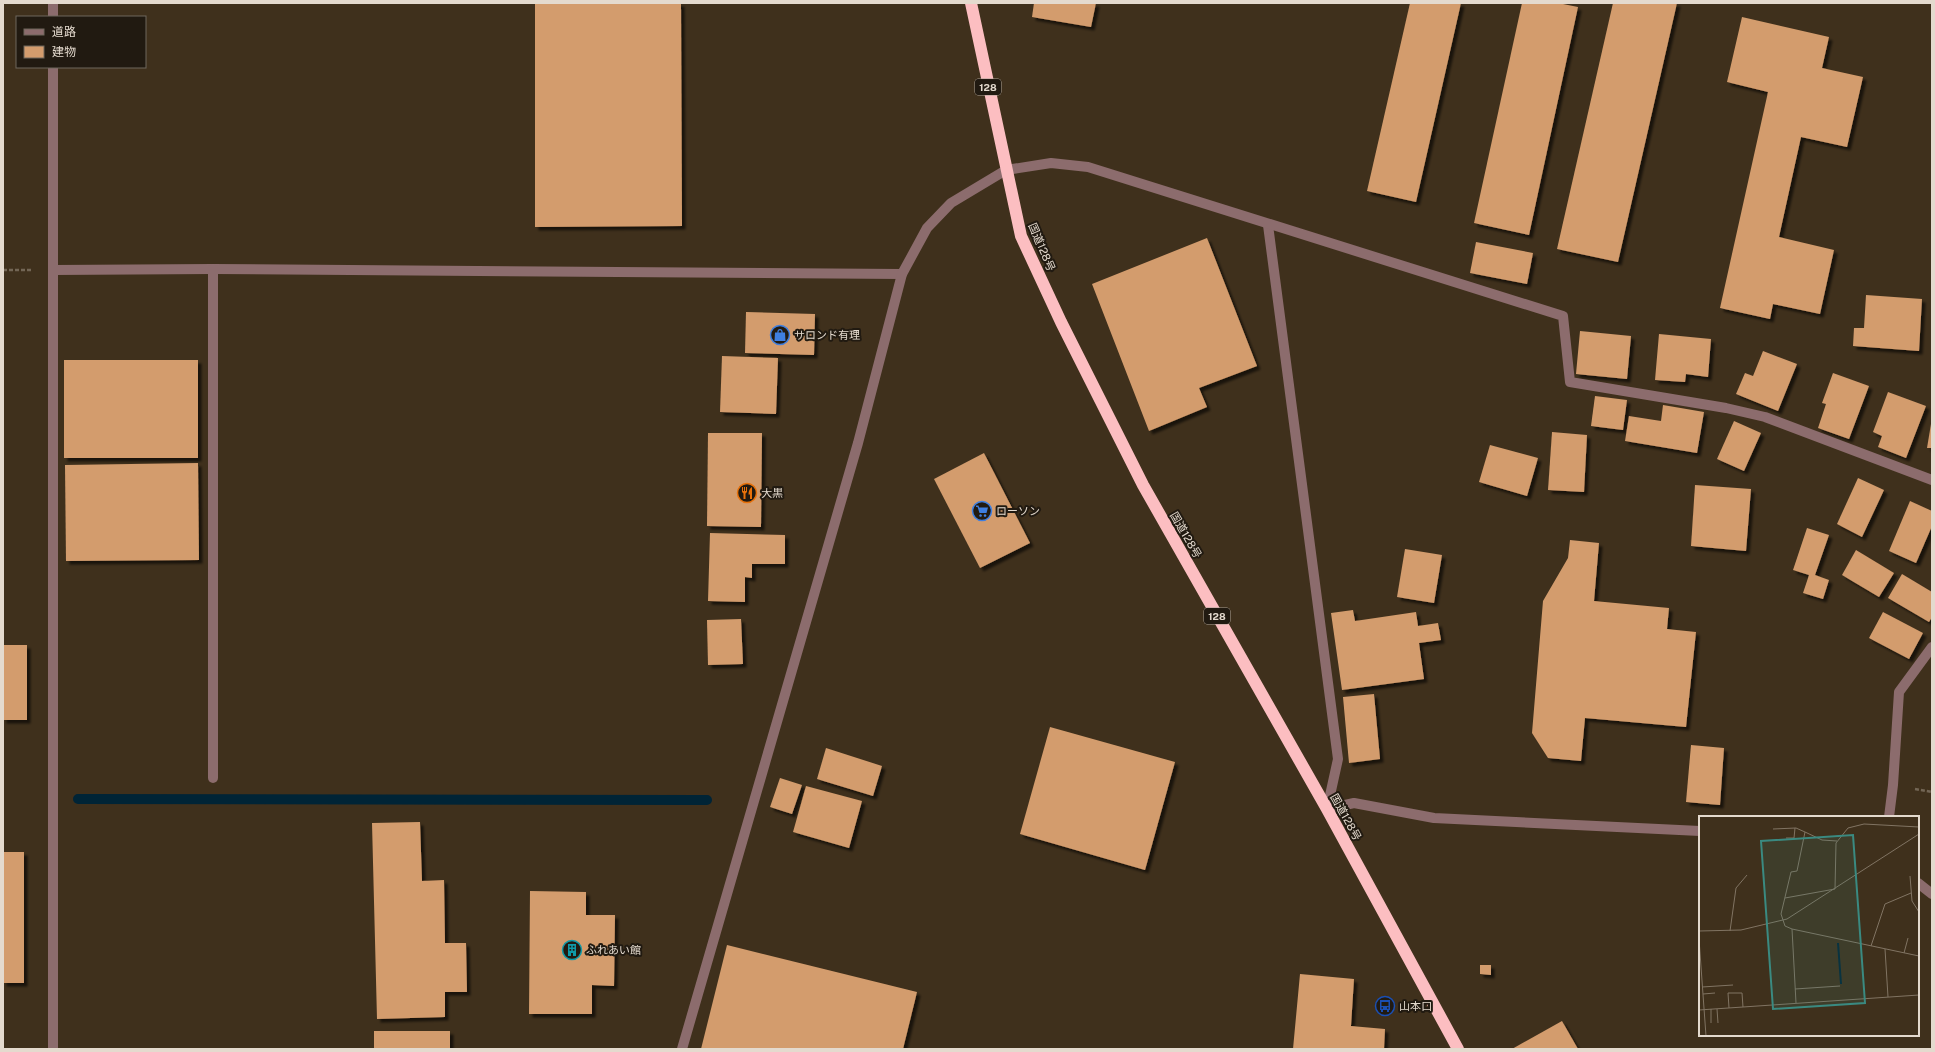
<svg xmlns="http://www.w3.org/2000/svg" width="1935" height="1052" font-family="'Public Sans','Noto Sans JP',sans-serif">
<defs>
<filter id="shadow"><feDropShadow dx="3.5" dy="3.5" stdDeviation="1" flood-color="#0009"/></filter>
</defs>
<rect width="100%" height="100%" fill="#3f301c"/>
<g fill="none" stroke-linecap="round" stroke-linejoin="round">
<polyline stroke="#002436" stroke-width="10" points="78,799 707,800"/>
</g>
<g fill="#d39c6d" filter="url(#shadow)">
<polygon points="535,3 681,3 682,226 535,227"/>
<polygon points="1034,3 1096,3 1091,27 1032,17"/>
<polygon points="1410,3 1461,3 1416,202 1367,191"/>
<polygon points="1522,3 1558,3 1578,7 1529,235 1474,223"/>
<polygon points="1613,3 1677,3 1618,262 1557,249"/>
<polygon points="1742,17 1829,37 1822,68 1863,77 1847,147 1801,137 1779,237 1834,250 1820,314 1773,304 1770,319 1720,308 1768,92 1727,82"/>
<polygon points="1207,238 1257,366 1199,388 1207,407 1149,431 1092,284"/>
<polygon points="1476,242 1533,253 1527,284 1470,273"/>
<polygon points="1866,295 1922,299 1919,351 1853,346 1854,328 1864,328"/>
<polygon points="746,312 815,314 814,355 745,353"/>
<polygon points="1580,331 1631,336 1627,379 1576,374"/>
<polygon points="1659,334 1711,339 1708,377 1686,374 1685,382 1655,380"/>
<polygon points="1763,351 1797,364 1778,411 1736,394 1745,373 1753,376"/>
<polygon points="722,356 778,358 776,414 720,412"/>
<rect x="64" y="360" width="134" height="98"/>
<polygon points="1833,373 1869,386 1849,439 1818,428 1826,404 1822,403"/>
<polygon points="1888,392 1926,406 1906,458 1878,447 1882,436 1873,432"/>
<polygon points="1595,396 1627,400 1623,430 1591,426"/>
<polygon points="1663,405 1704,412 1697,453 1625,441 1629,416 1661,421"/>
<polygon points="1734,421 1761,433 1744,471 1717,459"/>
<polygon points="1931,424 1932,424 1932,448 1927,448"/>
<polygon points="1552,432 1587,435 1584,492 1548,490"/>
<polygon points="708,433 762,433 761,527 707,526"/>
<polygon points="1490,445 1538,458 1527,496 1479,482"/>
<polygon points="984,453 1030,543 980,568 934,479"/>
<polygon points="198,463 199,560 66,561 65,465"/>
<polygon points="1858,478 1884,490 1862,537 1837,524"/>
<polygon points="1695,485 1751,489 1746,551 1691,546"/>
<polygon points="1910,501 1932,511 1932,526 1916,563 1889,551"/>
<polygon points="1807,528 1829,535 1815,575 1829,580 1823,599 1803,593 1809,575 1793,570"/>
<polygon points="710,533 785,535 785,564 752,564 752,578 745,577 745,602 708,601"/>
<polygon points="1570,540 1599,543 1594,601 1669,608 1667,629 1696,632 1686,727 1585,718 1581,761 1548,758 1532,733 1543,601 1568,558"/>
<polygon points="1405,549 1442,555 1434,603 1397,597"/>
<polygon points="1856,550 1894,573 1879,597 1842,575"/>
<polygon points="1902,574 1932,592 1932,617 1929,622 1888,598"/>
<polygon points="1353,610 1355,621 1416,612 1418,626 1438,623 1441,640 1419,643 1424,679 1342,690 1331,613"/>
<polygon points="1883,612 1923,633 1909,659 1869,638"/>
<polygon points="741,619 743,664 708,665 707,620"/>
<rect x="3" y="645" width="24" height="75"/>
<polygon points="1374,694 1380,759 1349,763 1343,697"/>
<polygon points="1050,727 1175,762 1145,870 1020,834"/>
<polygon points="1691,745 1724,748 1720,805 1686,802"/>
<polygon points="826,748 882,766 873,796 817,779"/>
<polygon points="780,778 802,785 792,814 770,807"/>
<polygon points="806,786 862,801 849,848 793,832"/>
<polygon points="420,822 422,881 444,880 445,943 466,943 467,992 445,992 445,1017 377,1019 372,823"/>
<rect x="3" y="852" width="21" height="131"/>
<polygon points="530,891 586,892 586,915 615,915 614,986 592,985 592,1014 529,1014"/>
<polygon points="727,945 917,992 903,1049 701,1049"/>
<polygon points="1480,965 1491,965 1491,975 1480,974"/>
<polygon points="1300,974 1354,979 1351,1026 1385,1029 1384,1049 1293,1049"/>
<polygon points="1562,1021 1578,1049 1512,1049"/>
<rect x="374" y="1031" width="76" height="18"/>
</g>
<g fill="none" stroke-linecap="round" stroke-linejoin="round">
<g stroke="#736655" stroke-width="2.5" stroke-dasharray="4 2" stroke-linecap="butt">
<polyline points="3,270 31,270"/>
<polyline points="1915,789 1932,792"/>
</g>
<g stroke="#8c6c6d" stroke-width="10">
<polyline points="53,17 53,3"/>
<polyline points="1268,225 1338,759 1327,809 1354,803 1434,818 1700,831"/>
<polyline points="53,270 213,269 902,274"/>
<polyline points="213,778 213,269"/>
<polyline points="1889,817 1893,785 1899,692 1932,647"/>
<polyline points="1918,883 1932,894"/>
<polyline points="53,1049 53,67"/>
<polyline points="682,1049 858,443 902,274 927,228 951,203 1006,170 1051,163 1088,167 1563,316 1570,382 1726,408 1765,417 1932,480"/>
</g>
<polyline stroke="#fcbec1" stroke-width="12" points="971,3 1021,236 1061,322 1143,485 1327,809 1458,1049"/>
</g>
<defs>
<symbol id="shop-ring" viewBox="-11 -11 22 22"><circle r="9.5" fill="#211a11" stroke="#3f7fe0" stroke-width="1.5"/><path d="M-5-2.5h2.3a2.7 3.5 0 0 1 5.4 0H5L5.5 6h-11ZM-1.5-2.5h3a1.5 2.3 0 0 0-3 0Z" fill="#3f7fe0"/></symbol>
<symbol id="restaurant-ring" viewBox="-11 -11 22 22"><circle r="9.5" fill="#211a11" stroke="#e8710a" stroke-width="1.5"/><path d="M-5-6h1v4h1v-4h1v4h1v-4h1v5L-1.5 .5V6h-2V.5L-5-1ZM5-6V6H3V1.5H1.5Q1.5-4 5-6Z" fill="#e8710a"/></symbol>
<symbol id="supermarket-ring" viewBox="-11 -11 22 22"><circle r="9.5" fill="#211a11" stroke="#3f7fe0" stroke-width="1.5"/><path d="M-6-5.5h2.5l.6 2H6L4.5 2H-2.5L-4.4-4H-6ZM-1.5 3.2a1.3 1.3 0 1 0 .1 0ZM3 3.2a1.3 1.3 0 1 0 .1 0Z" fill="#3f7fe0"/></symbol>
<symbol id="building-ring" viewBox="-11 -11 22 22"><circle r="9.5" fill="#211a11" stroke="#0f9aa8" stroke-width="1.5"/><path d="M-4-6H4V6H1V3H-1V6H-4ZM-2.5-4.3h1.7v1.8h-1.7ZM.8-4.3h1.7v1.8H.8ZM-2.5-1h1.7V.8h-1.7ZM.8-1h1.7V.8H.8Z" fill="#0f9aa8"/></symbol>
<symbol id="bus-ring" viewBox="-11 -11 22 22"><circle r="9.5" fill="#211a11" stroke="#1a4fb4" stroke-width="1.5"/><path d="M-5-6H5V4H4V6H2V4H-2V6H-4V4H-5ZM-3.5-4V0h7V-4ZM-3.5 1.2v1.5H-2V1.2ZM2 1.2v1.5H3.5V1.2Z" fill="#1a4fb4"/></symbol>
</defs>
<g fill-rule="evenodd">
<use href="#shop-ring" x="769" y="324" width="22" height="22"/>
<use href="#restaurant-ring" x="736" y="482" width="22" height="22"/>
<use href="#supermarket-ring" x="971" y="500" width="22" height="22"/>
<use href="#building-ring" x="561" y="939" width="22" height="22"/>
<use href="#bus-ring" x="1374" y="995" width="22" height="22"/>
</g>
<g text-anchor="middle" stroke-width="4" stroke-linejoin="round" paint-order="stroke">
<g fill="#211a11" stroke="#aaa095" stroke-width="1">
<rect x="975" y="79" width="26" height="16" rx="3"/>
<rect x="1204" y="608" width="26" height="16" rx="3"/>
</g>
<g font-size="10" font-weight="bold" fill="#e4dace">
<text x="988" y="91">128</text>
<text x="1217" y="620">128</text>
</g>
<g font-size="11" fill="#e4dace" stroke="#211a11">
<text transform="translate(1042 247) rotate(67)" y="4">国道128号</text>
<text transform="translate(1186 535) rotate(60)" y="4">国道128号</text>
<text transform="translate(1346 817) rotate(61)" y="4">国道128号</text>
</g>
<g font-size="11" fill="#e4dace" stroke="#211a11" text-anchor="start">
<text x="794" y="339">サロンド有理</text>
<text x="761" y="497">大黒</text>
<text x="996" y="515">ローソン</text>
<text x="586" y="954">ふれあい館</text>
<text x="1399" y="1010">山本口</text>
</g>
</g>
<g transform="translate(1699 816)">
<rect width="220" height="220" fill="#3f301c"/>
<path fill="none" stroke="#002436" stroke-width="2" d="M139 127 142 168"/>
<path fill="none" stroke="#817463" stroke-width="1" d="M74 13 97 12 106 16M87 22H95L96 12M138 25 123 24 106 16 98 55 92 56 82 98 86 110 93 113 220 140M211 60 213 85 220 96M86 82 136 73 137 27 149 12 165 8 220 11M93 113 97 187M0 115 42 114 88 103 220 18M31 115 37 72 48 59M0 123 7 220M172 130 186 88 212 77M186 133 189 181M205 137 209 122M3 171 34 169M96 173 141 170M4 178 16 177M30 192 29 177H43L44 191M12 193V207M18 193 19 207M0 194 220 179"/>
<path fill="#3a8a81" fill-opacity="0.15" stroke="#3a8a81" stroke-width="2" d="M154 19 166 187 74 193 62 25Z"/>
<rect width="220" height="220" fill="none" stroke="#e4dace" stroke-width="2"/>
</g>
<rect width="1935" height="1052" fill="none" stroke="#e4dace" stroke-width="8"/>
<rect x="16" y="16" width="130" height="52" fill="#211a11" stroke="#6f675d"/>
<rect x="24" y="29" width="20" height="6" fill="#8c6c6d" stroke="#6f675d"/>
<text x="52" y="36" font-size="12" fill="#e4dace">道路</text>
<rect x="24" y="46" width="20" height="12" fill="#d39c6d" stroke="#6f675d"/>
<text x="52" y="56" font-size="12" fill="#e4dace">建物</text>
</svg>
